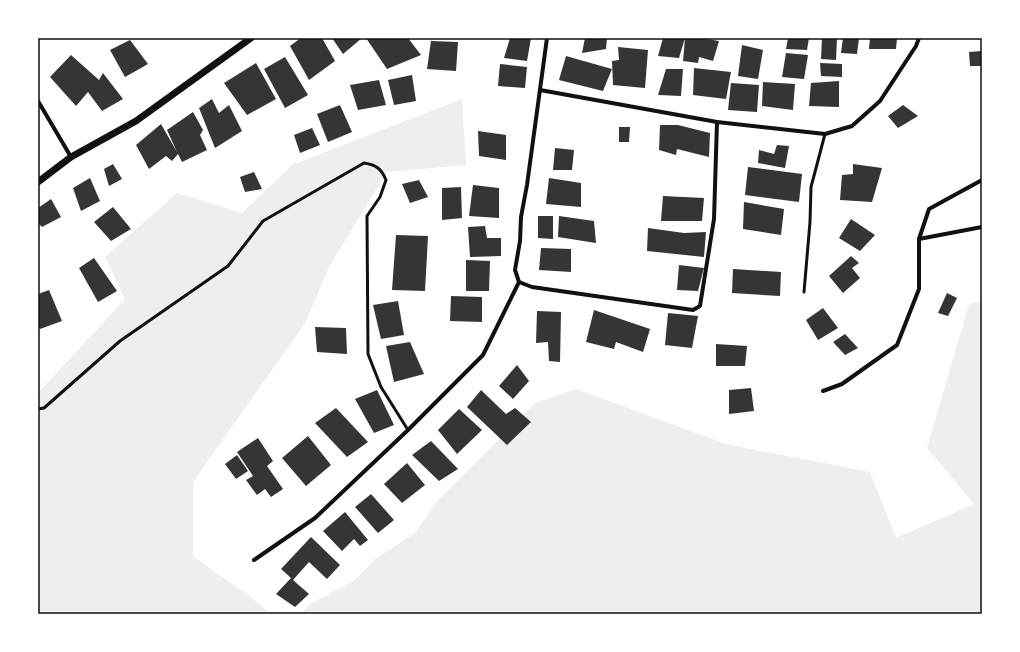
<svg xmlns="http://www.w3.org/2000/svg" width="1020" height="652" font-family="'Nunito Sans',sans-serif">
<rect width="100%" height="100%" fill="#fff"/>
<g fill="#eee">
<polygon points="462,99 466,165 387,172 330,265 305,323 193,482 193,556 260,604 270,614 38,614 38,393 125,299 105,257 177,193 242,213 292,165"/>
<polygon points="982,301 982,614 302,614 308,605 354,581 375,559 415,533 439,499 535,403 576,389 726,444 870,472 896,538 974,504 927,448 969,304"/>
</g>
<g fill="#353535">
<polygon points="301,38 322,38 335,61 309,80 290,46"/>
<polygon points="332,38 362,38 343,54"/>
<polygon points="366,38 408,38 421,55 387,69"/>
<polygon points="510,38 531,38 527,61 504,58"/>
<polygon points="585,38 607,38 606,49 582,53"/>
<polygon points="663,38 685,38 679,58 658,56"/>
<polygon points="685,38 701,38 719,41 713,61 699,57 698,63 683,61"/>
<polygon points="788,38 809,38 807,50 786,49"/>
<polygon points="822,38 837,38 836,60 821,59"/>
<polygon points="843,38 859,38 857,54 841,53"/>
<polygon points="870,38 897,38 896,49 869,49"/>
<polygon points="130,40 148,64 125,77 110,50"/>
<polygon points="431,41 458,42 456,71 427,69"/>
<polygon points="742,45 763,50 758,79 738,76"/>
<polygon points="618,47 648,50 645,88 613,85 612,61 619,60"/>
<polygon points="982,51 982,66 970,66 969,52"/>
<polygon points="786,53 808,55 804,79 782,77"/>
<polygon points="71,55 99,80 103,73 123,99 102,111 88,92 76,106 50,77"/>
<polygon points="566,56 612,69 603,91 559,80"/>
<polygon points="285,57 308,95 285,108 264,69"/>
<polygon points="256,63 276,99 247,115 224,83"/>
<polygon points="820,63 842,64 842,77 821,76"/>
<polygon points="500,64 527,67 525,88 498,86"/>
<polygon points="694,68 731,72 726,99 693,95"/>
<polygon points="666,69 683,69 681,96 658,95"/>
<polygon points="412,75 416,101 394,105 388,80"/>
<polygon points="379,80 386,105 358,110 350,85"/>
<polygon points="839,81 839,107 809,106 811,83"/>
<polygon points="763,82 795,84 793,110 762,106"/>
<polygon points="731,83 759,85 757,112 728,110"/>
<polygon points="212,99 219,113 229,105 242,131 215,148 199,108"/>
<polygon points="340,105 352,132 328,142 317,114"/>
<polygon points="903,105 918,116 898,128 888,116"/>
<polygon points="193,112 203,130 200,135 207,150 182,162 178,154 172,161 166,156 149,169 136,145 161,124 177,152 167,130"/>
<polygon points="660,125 678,125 710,133 709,157 677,149 676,155 659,150"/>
<polygon points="619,127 630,127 629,142 619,142"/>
<polygon points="312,128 320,145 300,153 294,135"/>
<polygon points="478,131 506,135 506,160 479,156"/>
<polygon points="777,145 789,146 785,168 758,163 759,150 774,154"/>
<polygon points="555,148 574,150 572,170 553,170"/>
<polygon points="113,164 122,179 109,186 104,169"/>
<polygon points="853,164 882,168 872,202 840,200 842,175 853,174"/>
<polygon points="748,167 802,174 799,202 745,195"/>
<polygon points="254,172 262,189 245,192 240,177"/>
<polygon points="90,178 100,201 81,211 73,188"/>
<polygon points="549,178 581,183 581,207 546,204"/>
<polygon points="419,180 428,197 410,203 402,184"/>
<polygon points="473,185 499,188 499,218 469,216"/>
<polygon points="461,187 462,218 442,220 442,188"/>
<polygon points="663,196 704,198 702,221 661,221"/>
<polygon points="51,199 61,217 42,227 38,223 38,208"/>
<polygon points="744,202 784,209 781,235 743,229"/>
<polygon points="113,207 131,229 111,241 94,222"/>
<polygon points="538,216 553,216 553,239 538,238"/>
<polygon points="559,216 594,221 596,243 558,237"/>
<polygon points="851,219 875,235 860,251 839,238"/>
<polygon points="485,226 487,238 501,238 501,256 470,257 468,227"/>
<polygon points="648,228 684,233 706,232 704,257 647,251"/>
<polygon points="396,235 428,236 425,291 392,290"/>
<polygon points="541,248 571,249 571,272 539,270"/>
<polygon points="851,256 859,263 852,268 860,278 843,293 829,276"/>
<polygon points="94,258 117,291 98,302 79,268"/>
<polygon points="466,260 490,261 489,291 466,291"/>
<polygon points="679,265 704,268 698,291 677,290"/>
<polygon points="733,269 781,272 780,296 732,293"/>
<polygon points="49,290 62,321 40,329 38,325 38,294"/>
<polygon points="947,293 957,298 948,316 938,313"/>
<polygon points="451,296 482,297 482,322 450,321"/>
<polygon points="398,301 404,335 381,339 373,305"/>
<polygon points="823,308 838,328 818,340 806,320"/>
<polygon points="594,310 650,329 643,352 616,342 614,349 586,342"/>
<polygon points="537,311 561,312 560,362 549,361 548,342 536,343"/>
<polygon points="668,313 698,316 692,348 665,345"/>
<polygon points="315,327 346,328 347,354 317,352"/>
<polygon points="845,334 858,348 845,355 833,342"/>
<polygon points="410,342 424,374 394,382 386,346"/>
<polygon points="716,344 747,346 745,366 716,366"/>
<polygon points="517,365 529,381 513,399 499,386"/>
<polygon points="751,388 754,411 729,414 729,390"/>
<polygon points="377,390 394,425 374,433 355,399"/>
<polygon points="481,390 506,414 515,408 531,422 507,445 467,407"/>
<polygon points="336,408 368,442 347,457 315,423"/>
<polygon points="459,409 482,430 457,454 438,430"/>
<polygon points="308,436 331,465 306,486 282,458"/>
<polygon points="258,438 273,461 267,466 283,489 271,497 265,489 257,495 246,480 253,476 237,452"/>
<polygon points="431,441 458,469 439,481 412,455"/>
<polygon points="237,455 248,471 236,479 225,464"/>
<polygon points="407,463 425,485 402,503 384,484"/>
<polygon points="371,494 394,520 378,533 355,507"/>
<polygon points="345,512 368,540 360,546 354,539 342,551 323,531"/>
<polygon points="311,537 340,565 327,579 309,562 293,580 309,594 295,607 276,594 291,578 281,569"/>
</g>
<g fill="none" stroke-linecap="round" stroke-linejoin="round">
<g stroke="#111" stroke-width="3">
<polyline points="804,292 810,222 811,187 825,134"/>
<path d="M38 409 44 408 120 341 228 266 263 221 364 163C376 165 381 168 386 180L380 197 367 216 368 354 381 387 408 430"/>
</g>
<g stroke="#111" stroke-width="4">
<polyline points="540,90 717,122 825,134 852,126 880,101 916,46 919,38"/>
<polyline points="38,101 71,157"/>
<polyline points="982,180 929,209 919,239 982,227"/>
<polyline points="519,282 515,270 520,241 521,217 527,185 547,38"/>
<polyline points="823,391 842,384 897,345 919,289 919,239"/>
<polyline points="254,560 315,518 408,430 483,355 519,282 532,287 693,310 700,306 714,219 717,122"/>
</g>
<polyline stroke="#111" stroke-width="7" points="38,182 71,157 136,121 251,38"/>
</g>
<rect width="1020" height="652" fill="none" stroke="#ffffff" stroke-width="78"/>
<rect x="39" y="39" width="942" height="574" fill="none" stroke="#111" stroke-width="1.5"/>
</svg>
